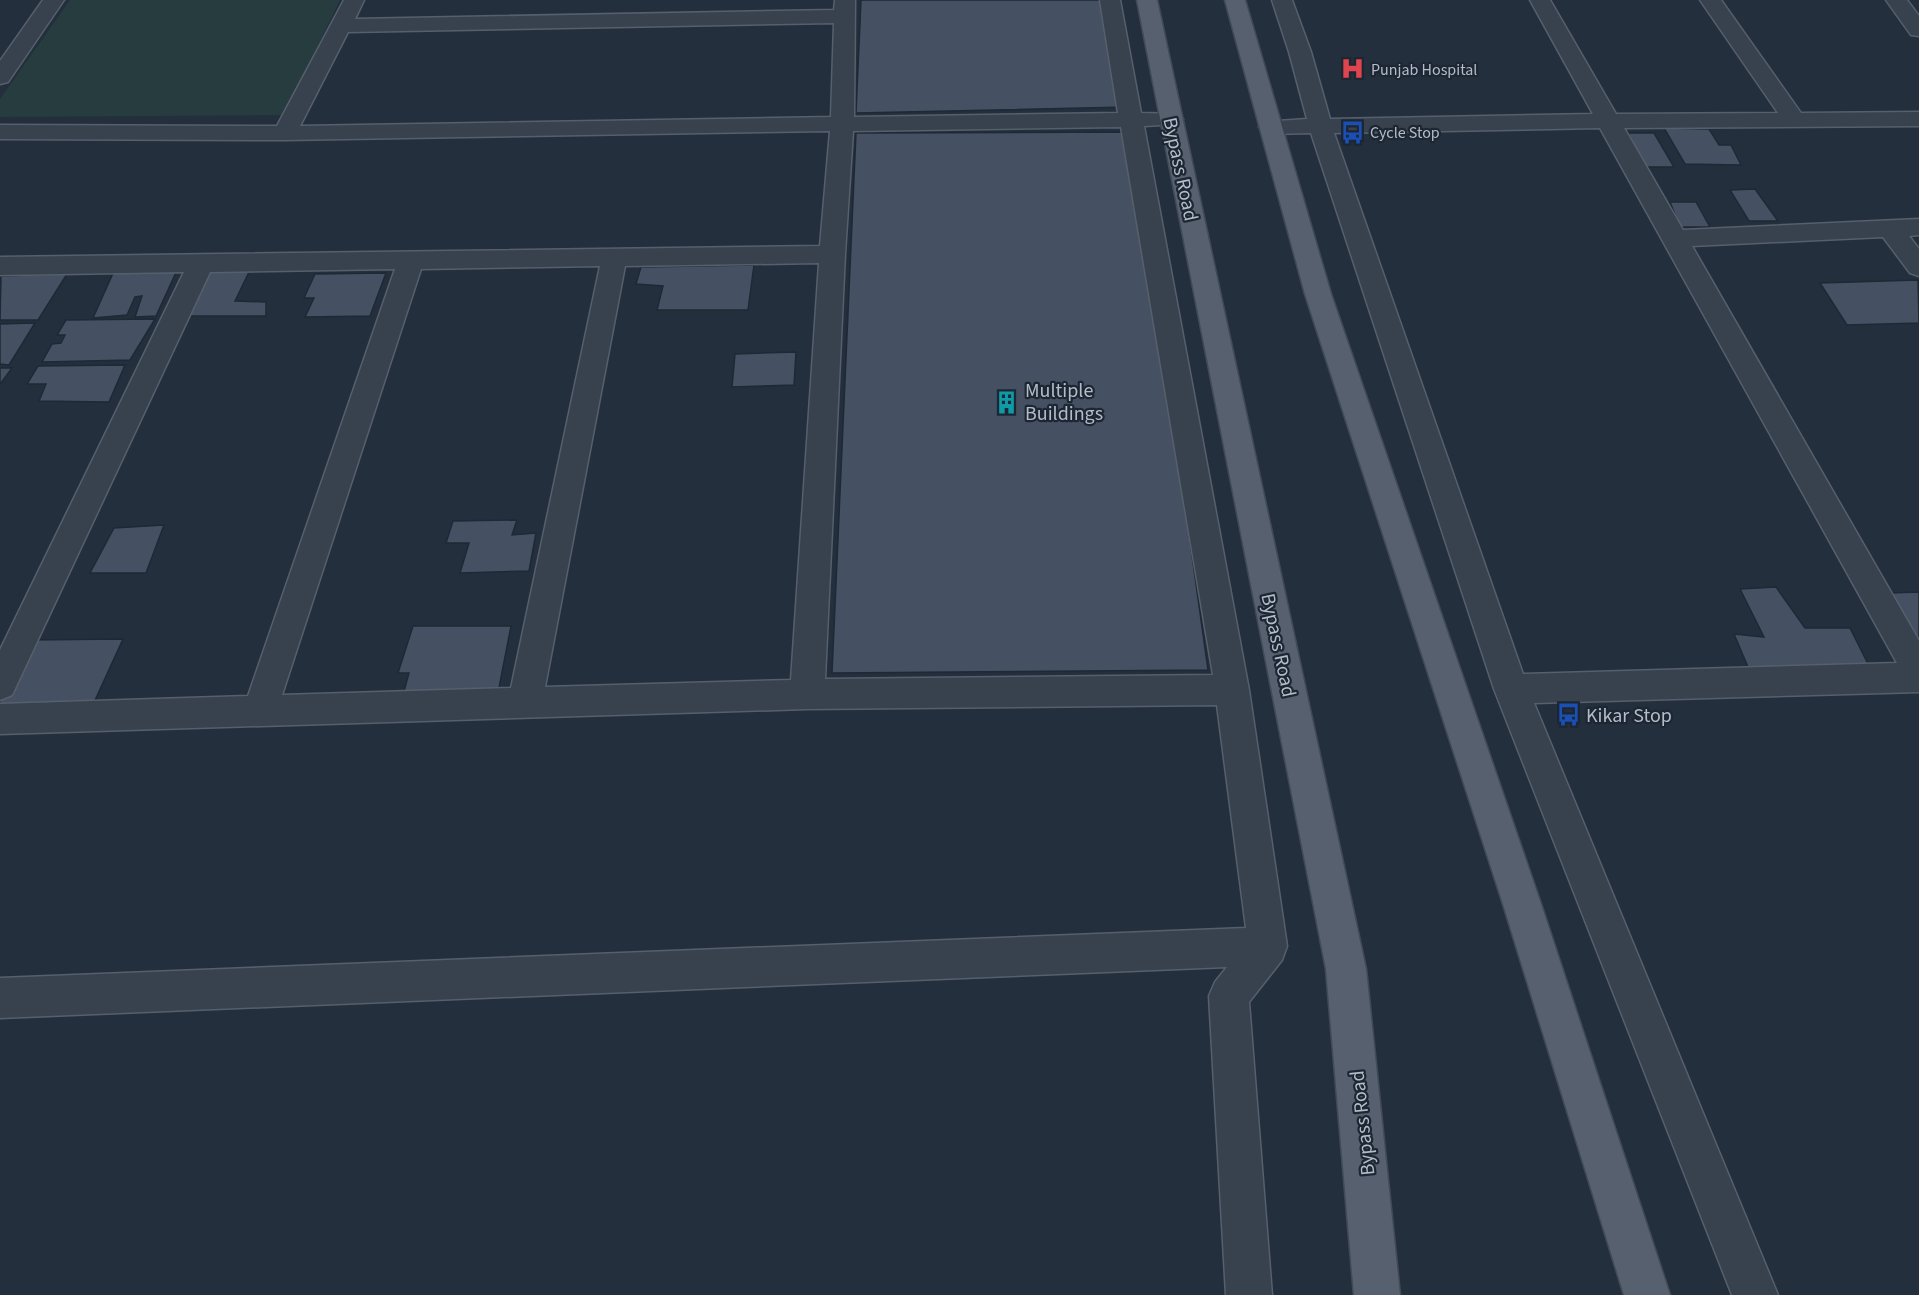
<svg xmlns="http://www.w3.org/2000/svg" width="1919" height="1295" font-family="'Source Sans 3',sans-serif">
<rect width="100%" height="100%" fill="#242f3e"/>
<polygon fill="#263c3f" points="70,0 340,0 284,115 0,117 0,99"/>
<g fill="#455162" stroke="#1f2835" stroke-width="1.5">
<polygon points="861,0 1106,0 1127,107 856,113"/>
<polygon points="1664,128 1709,129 1719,145 1731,145 1741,165 1685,164"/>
<polygon points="1133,132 1208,670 832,673 856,133"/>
<polygon points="1628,133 1654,133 1674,167 1645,167"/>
<polygon points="1755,189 1778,221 1749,221 1730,190"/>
<polygon points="1670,202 1696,202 1710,227 1680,227"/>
<polygon points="754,265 748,310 657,310 663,286 636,284 641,267"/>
<polygon points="178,268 156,316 135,317 142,296 135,297 127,315 93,318 114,271"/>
<polygon points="206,272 249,272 235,301 266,302 266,316 185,316"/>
<polygon points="386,273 370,316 305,317 314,298 304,298 315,274"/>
<polygon points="67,274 38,320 0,320 1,276"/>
<polygon points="1918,280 1919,323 1847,325 1820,283"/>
<polygon points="155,319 130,360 42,362 52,344 61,343 65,335 57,335 66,320"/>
<polygon points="35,323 9,365 0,364 0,324"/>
<polygon points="796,352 794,385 732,387 735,354"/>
<polygon points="125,365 109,402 39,401 46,384 27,384 38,366"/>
<polygon points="0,368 12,368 1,383 0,383"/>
<polygon points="517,520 512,535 536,533 529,571 460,573 469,543 446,543 453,521"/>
<polygon points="164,525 146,573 90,573 114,528"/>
<polygon points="1776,587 1805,628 1850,628 1869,666 1748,667 1734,634 1764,637 1740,589"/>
<polygon points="1919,592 1919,644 1889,593"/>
<polygon points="413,626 511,626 497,698 401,702 409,673 398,673"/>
<polygon points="123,639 91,709 0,709 0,701 29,640"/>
</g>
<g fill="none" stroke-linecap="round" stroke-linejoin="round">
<defs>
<g id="street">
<polygon points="43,0 64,0 8,82 0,84 0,61"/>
<path d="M344 0H364L355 19 834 10 835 0H855L854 117 1118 113 1100 0H1120L1141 113 1179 114 1183 119 1179 124 1144 126 1249 690 1287 946 1282 960 1249 1002 1272 1295H1226L1209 996 1215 982 1227 967 0 1018V978L1246 928 1217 705 807 709 0 734V704L248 696 395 269 210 272 12 695 0 700V650L184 272 0 275V257L820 246 830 131 285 140 0 139V125L277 126ZM834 23 831 117 300 126 348 32ZM1121 127 1213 675 825 679 845 254 853 131ZM819 263 791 680 545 687 625 266ZM600 266 511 688 282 695 421 269Z"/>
<path d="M1272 0H1292L1311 52 1330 119 1593 114 1530 0H1550L1616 114 1778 113 1700 0H1721L1801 113 1919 112V126L1624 128 1683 230 1919 219V235L1909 236 1919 249V276L1910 273 1883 237 1692 246 1919 641V692L1534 703 1778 1295H1732L1494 689 1311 133 1271 134 1263 132 1259 127 1263 122 1307 119 1289 52ZM1600 128 1897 663 1523 674 1334 133Z"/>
<polygon points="1886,0 1907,0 1919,16 1919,36 1911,35"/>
</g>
<g id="primary">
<polygon points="1137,0 1157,0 1366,969 1400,1295 1354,1295 1326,969"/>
<polygon points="1225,0 1245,0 1331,294 1541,904 1670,1295 1624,1295 1503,904 1305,294"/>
</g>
</defs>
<use href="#street" stroke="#565f6c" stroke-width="3"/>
<use href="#primary" stroke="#414a57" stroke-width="3"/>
<use href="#street" fill="#38414e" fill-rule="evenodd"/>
<use href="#primary" fill="#56606e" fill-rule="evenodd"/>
</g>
<defs>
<symbol id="hospital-bare" viewBox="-9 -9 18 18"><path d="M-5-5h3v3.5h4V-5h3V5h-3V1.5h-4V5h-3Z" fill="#e0444e" stroke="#1d2633" stroke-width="2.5" paint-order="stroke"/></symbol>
<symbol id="bus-bare" viewBox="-9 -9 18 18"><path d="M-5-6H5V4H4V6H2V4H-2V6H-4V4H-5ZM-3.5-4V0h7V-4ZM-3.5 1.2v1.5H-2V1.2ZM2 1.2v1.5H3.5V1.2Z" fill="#1a4fb4" stroke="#1d2633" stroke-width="2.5" paint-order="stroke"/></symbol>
<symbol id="building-bare" viewBox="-9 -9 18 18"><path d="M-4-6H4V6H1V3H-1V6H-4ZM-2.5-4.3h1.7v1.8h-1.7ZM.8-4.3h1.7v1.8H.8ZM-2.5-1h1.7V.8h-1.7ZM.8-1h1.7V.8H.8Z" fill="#0f9aa8" stroke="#1d2633" stroke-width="2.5" paint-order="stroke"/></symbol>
</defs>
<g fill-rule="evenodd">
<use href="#hospital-bare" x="1336" y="52" width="33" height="33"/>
<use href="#bus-bare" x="1336" y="116" width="33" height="33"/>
<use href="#building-bare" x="990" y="386" width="33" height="33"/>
<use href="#bus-bare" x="1552" y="698" width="33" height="33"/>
</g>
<g text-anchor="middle" stroke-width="4.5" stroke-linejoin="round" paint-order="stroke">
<g font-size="16" fill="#b4bcc9" stroke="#1d2633" text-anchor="start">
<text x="1371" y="75">Punjab Hospital</text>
<text x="1370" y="138">Cycle Stop</text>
</g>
<g font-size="20" fill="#b4bcc9" stroke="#1d2633">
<text transform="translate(1181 169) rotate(78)" y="7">Bypass Road</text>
<text transform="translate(1279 645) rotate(78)" y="7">Bypass Road</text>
<text transform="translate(1362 1123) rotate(-96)" y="7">Bypass Road</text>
</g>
<g font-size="20" fill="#b4bcc9" stroke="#1d2633" text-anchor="start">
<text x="1025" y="397">Multiple<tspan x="1025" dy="23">Buildings</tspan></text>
<text x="1586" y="722">Kikar Stop</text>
</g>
</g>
</svg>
